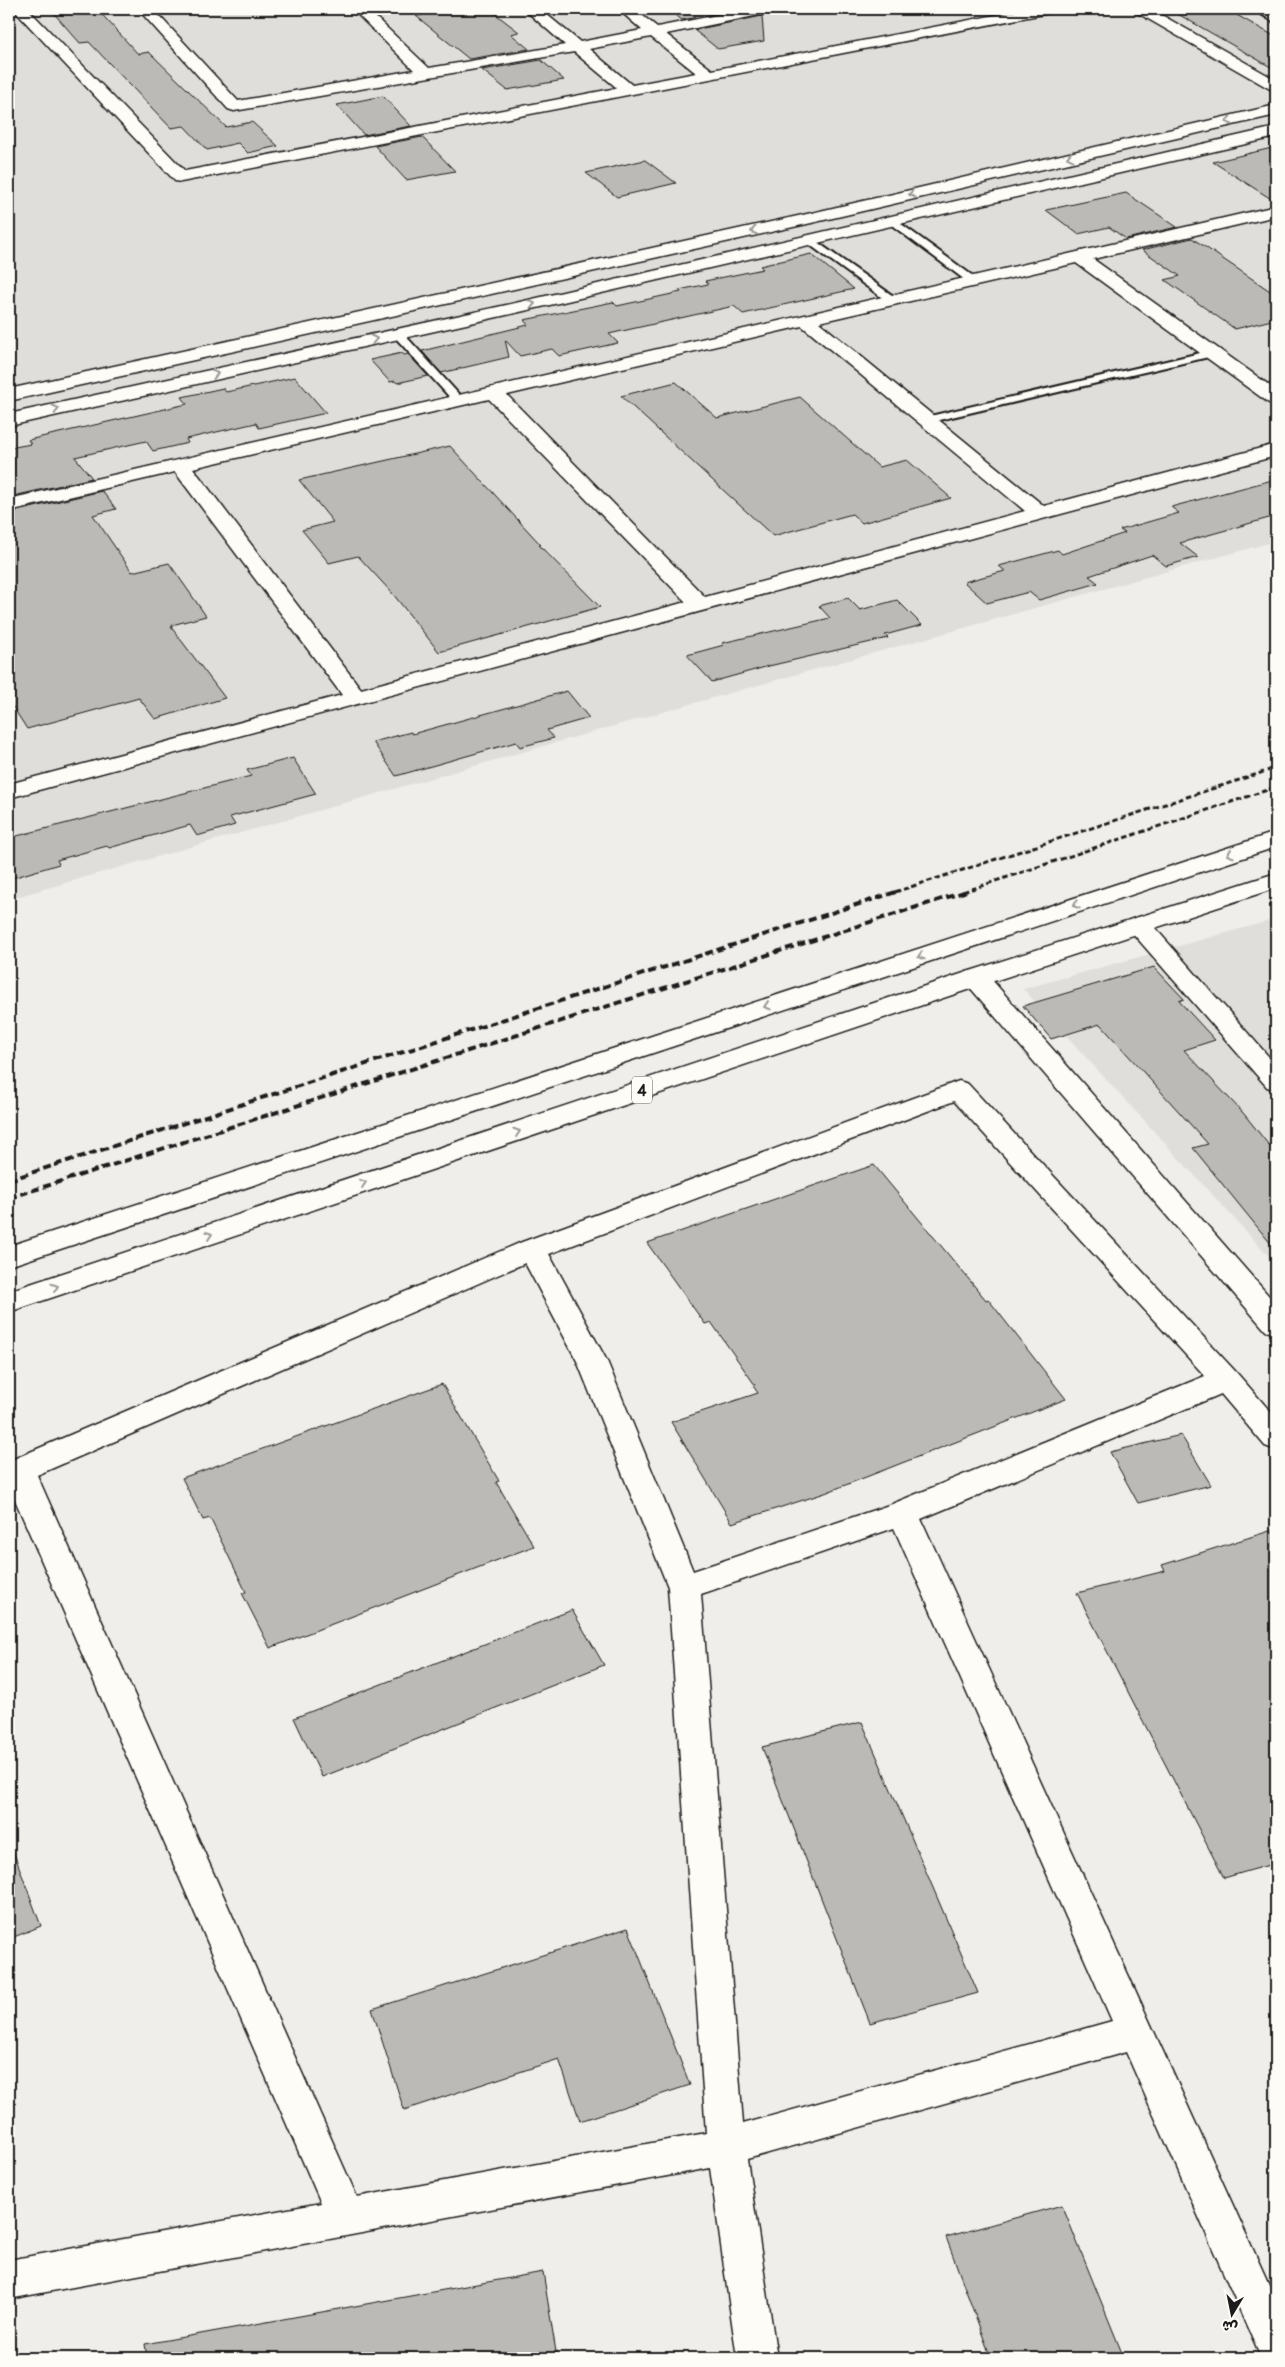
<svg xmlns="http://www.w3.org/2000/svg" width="1285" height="2367" font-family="Pangolin,'Playpen Sans Arabic',sans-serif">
<rect width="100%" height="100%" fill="#f0eeea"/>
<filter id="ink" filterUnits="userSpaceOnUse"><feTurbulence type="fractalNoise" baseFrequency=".02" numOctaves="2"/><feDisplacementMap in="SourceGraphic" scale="10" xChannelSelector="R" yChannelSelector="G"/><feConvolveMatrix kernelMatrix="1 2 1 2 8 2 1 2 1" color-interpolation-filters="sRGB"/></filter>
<g filter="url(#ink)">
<g fill="#e0deda">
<polygon points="9,9 1276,9 1276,541 698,702 9,899"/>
<polygon points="1276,919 1276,1264 1023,989"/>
</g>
<g fill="#bbbab6" stroke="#1c1c1c">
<polygon points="50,9 97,9 138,54 149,52 226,127 252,122 278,146 248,153 238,143 207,150 184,126 171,128 89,42 80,43"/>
<polygon points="455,9 489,9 519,32 511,34 529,49 469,59 416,16"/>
<polygon points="667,9 740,9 682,20"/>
<polygon points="1169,9 1226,9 1276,37 1276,70"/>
<polygon points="762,16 764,41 718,49 694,30"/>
<polygon points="541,60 564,80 507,90 482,70"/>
<polygon points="383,96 411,126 364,135 337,105"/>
<polygon points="422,137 455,171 406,180 375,146"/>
<polygon points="1276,147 1276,202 1213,162"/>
<polygon points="645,160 676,183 617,197 586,173"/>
<polygon points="1126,193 1177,227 1126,239 1109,227 1078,234 1046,210"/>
<polygon points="1192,238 1276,295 1276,319 1235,329 1165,280 1180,276 1142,250"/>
<polygon points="811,254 854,289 743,314 734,306 609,334 618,343 559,356 552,349 520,356 505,340 509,357 441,373 422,351 528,325 524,320 613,302 617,306 681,292 679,290 708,284 705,281 763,269 760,266"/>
<polygon points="402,353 404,355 408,354 428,376 397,383 395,381 390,382 370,360"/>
<polygon points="295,377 326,413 259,428 256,423 186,439 188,443 153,451 146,441 75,457 92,478 9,497 9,448 31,444 28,440 187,404 182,397 223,388 226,392"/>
<polygon points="676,382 717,418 800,397 879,467 907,460 951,498 862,523 852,514 773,536 621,396"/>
<polygon points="450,446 541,545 539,545 600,607 439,652 393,594 358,556 329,563 302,530 333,522 299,480"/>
<polygon points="1276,479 1276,516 1180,543 1198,557 1166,566 1152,555 1089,576 1098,583 1039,600 1029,592 987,603 964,582 1005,571 999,566 1058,550 1062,554 1125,533 1120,530 1179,513 1171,507"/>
<polygon points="102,491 116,509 93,515 132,572 169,563 206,616 172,625 173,626 171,627 225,698 155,719 139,698 27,729 9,701 9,513"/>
<polygon points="848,598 860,610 897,600 922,625 885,635 888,638 769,666 712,682 687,655 724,645 722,643 830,618 819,606"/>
<polygon points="567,691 589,718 547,730 554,738 520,747 516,742 396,776 373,742 411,732 412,734"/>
<polygon points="293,758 316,794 230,817 235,825 197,836 190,825 109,848 107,846 57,860 59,864 9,879 9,838 251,776 247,770"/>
<polygon points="1154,967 1184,999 1179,1001 1215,1040 1184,1050 1244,1114 1276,1154 1276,1250 1193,1148 1208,1144 1100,1024 1051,1039 1023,1006"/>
<polygon points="874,1165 986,1300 988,1299 1066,1399 825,1493 732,1523 671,1422 758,1393 753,1386 755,1385 711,1322 705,1324 647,1243"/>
<polygon points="442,1384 499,1481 496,1482 534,1546 270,1648 242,1593 246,1592 210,1518 203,1520 182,1478"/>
<polygon points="1181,1435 1211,1485 1138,1503 1110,1452"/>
<polygon points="1276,1529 1276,1863 1224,1878 1077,1593 1165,1571 1162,1565"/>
<polygon points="572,1610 604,1665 322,1777 294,1718"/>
<polygon points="862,1722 978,1993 870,2023 762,1747"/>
<polygon points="9,1848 12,1848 41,1926 9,1939"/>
<polygon points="628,1928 690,2085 580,2121 559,2059 404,2110 372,2009"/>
<polygon points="1062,2205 1124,2358 991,2358 946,2237"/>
<polygon points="543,2272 557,2358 147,2358 145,2344"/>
</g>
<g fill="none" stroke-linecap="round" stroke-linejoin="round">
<defs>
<g id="service">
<polygon points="1253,9 1263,9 1276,16 1276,23"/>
<polygon points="893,218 977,279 977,283 969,283 889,223 889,219"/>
<polygon points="810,237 896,298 896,302 888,302 806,242 805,240"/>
<polygon points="398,331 402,332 463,399 463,403 455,403 394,336 393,334"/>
<polygon points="1213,350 1218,353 1217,355 926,423 920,420 926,417"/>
</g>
<g id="minor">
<path d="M13 9H28L185 171 617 88 574 52 234 111 228 109 138 9H153L238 101 414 70 352 9H367L429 68 565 45 524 9H540L580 42 642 30 618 9H634L657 27 748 9H776L774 12 769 13 666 34 712 70 1027 9H1056L1049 13 181 182 175 181ZM651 37 696 73 632 85 589 49Z"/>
<polygon points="1134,9 1151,9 1276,80 1276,91 1270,89 1136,12"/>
<path d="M1276 206V216L1093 259 1276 390V405L1269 403 1076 263 819 322 1044 506 1276 444V456L9 798V784L342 695 175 472 9 511V499ZM802 326 1025 511 705 597 507 395ZM489 399 686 602 361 689 193 468Z"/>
<polygon points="1139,917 1148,920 1276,1065 1276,1090 1267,1087 1130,930 1127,925 1130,920"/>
<polygon points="976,970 985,972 1276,1304 1276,1334 1266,1331 967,984 963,978 967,972"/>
<path d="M959 1081 968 1084 1236 1372 1276 1418V1450L1265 1446 1221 1394 921 1519 1276 2300V2358H1261L1126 2052 747 2159 777 2358H737L710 2168 9 2299V2260L321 2203 9 1486V1461L522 1242ZM954 1101 1205 1376 892 1504 693 1571 607 1361 549 1254ZM525 1263 577 1361 668 1587 706 2133 357 2197 37 1475ZM894 1528 1112 2021 743 2124 701 1594Z"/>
</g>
<g id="tertiary">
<polygon points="1276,105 1276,115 807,224 9,401 9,389 807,214"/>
<polygon points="1276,127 1276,137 511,314 9,426 9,414 511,304"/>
</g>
<g id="primary">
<polygon points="1276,832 1276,847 9,1266 9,1246"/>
<polygon points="1276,873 1276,888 985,984 9,1312 9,1291 967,972"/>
</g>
</defs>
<use href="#service" stroke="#1c1c1c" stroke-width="4"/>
<use href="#minor" stroke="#1c1c1c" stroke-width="3"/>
<use href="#tertiary" stroke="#1c1c1c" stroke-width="3"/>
<use href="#primary" stroke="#1c1c1c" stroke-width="3"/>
<use href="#service" fill="#fdfcf7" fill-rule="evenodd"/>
<use href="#minor" fill="#fdfcf7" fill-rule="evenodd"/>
<use href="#tertiary" fill="#fdfcf7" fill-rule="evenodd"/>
<use href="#primary" fill="#fdfcf7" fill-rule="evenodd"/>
<g stroke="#1c1c1c" stroke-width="3" stroke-dasharray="5.5 3" stroke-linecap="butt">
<polyline points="895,892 1276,768"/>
<polyline points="963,892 1276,787"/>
</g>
<g stroke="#1c1c1c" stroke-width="4" stroke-dasharray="8 4" stroke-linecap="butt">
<polyline points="9,1180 899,891"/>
<polyline points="9,1198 967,891"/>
</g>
</g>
<defs><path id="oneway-chevron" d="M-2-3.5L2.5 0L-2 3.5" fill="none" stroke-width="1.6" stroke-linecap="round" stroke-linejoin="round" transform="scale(1.25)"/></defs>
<g stroke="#989794">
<use href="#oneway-chevron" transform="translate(1229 121) rotate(167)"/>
<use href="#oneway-chevron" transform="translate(1070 157) rotate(167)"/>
<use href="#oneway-chevron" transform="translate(912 194) rotate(167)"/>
<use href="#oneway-chevron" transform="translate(754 231) rotate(167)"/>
<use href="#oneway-chevron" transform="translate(532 304) rotate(-13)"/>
<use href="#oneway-chevron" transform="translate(374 339) rotate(-12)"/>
<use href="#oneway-chevron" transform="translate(215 374) rotate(-12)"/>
<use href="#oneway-chevron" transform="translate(56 409) rotate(-13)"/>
<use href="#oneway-chevron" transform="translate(1230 854) rotate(162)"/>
<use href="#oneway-chevron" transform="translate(1076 905) rotate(162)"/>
<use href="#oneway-chevron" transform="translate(921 956) rotate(162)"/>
<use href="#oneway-chevron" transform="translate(767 1006) rotate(162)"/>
<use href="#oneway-chevron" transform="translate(517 1132) rotate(-19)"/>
<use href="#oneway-chevron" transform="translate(363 1183) rotate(-19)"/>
<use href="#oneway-chevron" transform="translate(209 1235) rotate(-19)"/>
<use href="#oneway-chevron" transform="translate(55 1287) rotate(-19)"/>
</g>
</g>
<g text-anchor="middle" stroke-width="4.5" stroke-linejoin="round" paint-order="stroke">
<rect fill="#fdfcf7" stroke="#605f5e" stroke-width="1" x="632" y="1076.5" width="20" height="27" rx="4"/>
<g font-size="16" font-weight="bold" fill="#1c1c1c">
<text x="642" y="1096">4</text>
</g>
</g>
<rect width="1285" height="2367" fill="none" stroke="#fdfcf7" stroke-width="30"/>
<rect x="15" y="15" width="1255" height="2337" fill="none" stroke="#1c1c1c" stroke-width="2" filter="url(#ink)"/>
<g transform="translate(1232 2314) rotate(190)" stroke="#fdfcf7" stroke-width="4" paint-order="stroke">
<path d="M0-4L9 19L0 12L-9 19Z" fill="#1c1c1c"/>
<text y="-8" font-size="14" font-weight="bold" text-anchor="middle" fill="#1c1c1c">ش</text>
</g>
</svg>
